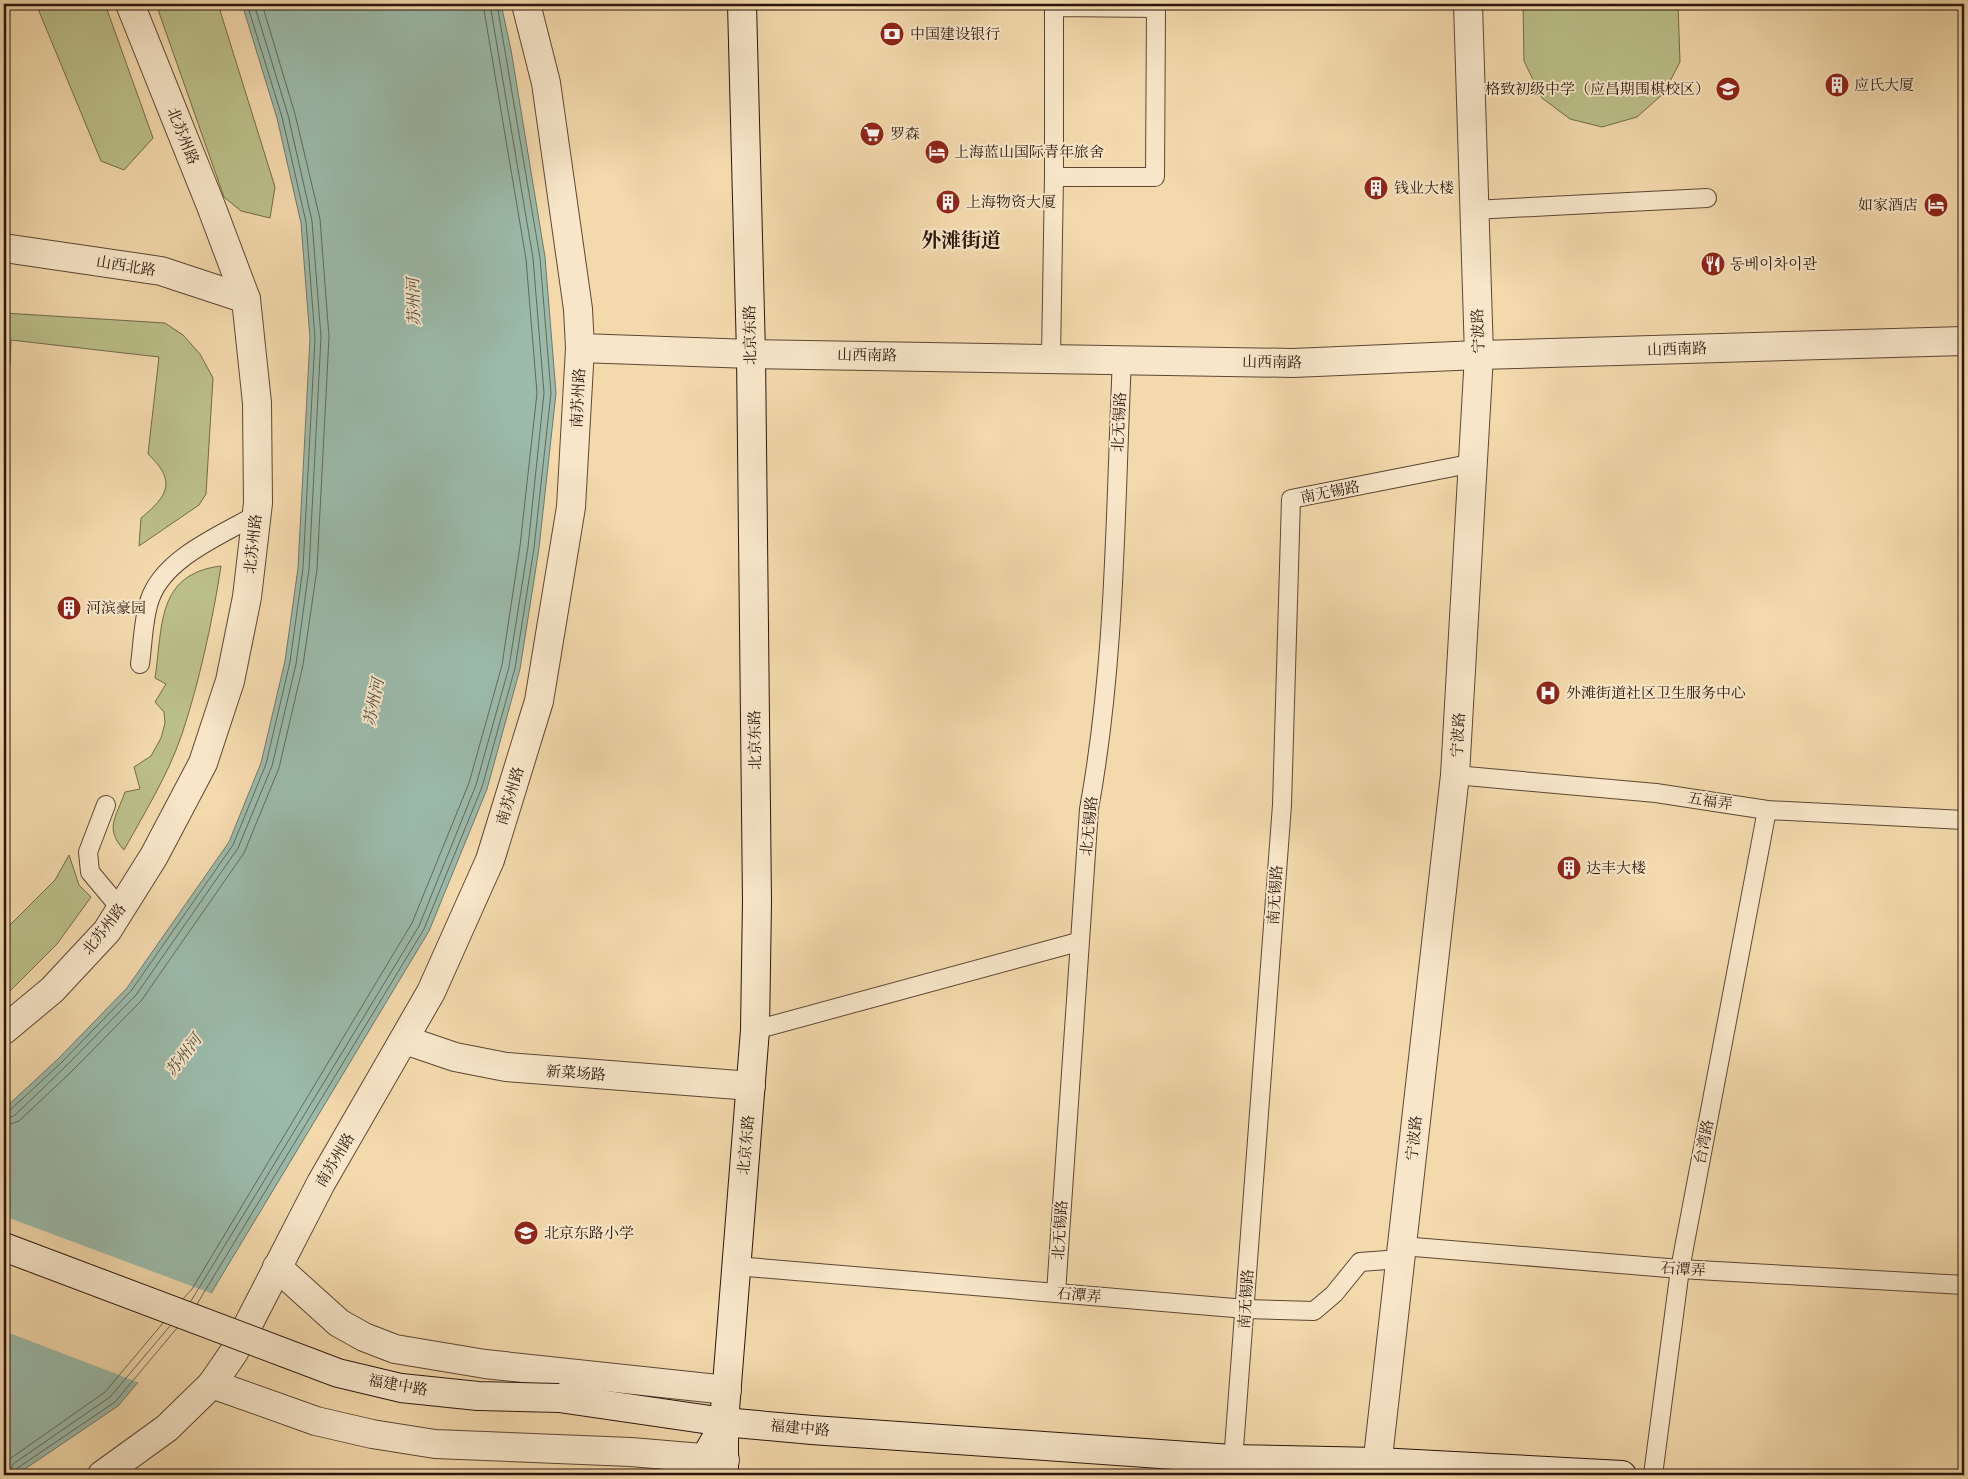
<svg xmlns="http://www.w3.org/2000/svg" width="1968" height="1479" font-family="'IM FELL Great Primer','Noto Serif SC','Noto Serif KR',serif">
<rect width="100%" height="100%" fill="#f3d9ac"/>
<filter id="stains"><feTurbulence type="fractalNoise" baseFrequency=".004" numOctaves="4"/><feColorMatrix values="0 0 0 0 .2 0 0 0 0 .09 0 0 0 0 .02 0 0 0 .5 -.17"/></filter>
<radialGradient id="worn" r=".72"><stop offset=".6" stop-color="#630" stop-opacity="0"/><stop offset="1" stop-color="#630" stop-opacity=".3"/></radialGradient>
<g fill="#bbbf89" stroke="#726a4a">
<polygon points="36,4 105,4 153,138 124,170 101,161"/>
<polygon points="156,4 218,4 275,187 270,218 241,211 224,197"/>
<polygon points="1523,4 1678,4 1680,62 1664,93 1637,117 1602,127 1570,119 1542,98 1524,61"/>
<path d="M4 313 165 323 183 335 200 354 213 378 206 494 199 505 139 546 141 518C168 496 177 481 148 454L159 357 11 340 10 366 4 365Z"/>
<path d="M221 566C213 619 199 683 182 734 168 775 145 812 124 850 104 828 116 818 125 792L140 789 134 767 151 756 161 738 165 723 164 712 155 702 166 684 155 678C163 626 156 574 221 566Z"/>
<polygon points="69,855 79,885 91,897 57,944 4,997 4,931 55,880"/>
</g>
<polygon fill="#9bbaaa" stroke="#6e786b" points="242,4 501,4 511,50 545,257 556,393 539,548 520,669 487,789 429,931 207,1300 118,1406 16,1475 4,1475 4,1109 58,1059 127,988 229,842 261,763 285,661 298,568 310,338 301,223 277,118"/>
<polygon fill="#f3d9ac" points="4,1216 213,1294 140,1383 4,1331"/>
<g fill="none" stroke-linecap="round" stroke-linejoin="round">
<g stroke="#62685b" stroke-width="1">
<polyline points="4,1113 9,1111 61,1063 131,991 233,845 266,764 290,662 303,568 315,338 306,222 282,117 247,4"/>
<polyline points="4,1119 14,1116 65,1067 136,995 238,848 272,766 296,664 309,569 321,337 312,221 288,115 254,4"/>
<polyline points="4,1126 19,1121 71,1072 141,1001 244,853 279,768 303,665 317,569 329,337 320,219 295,114 262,4"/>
<polyline points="183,1299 192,1289 412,923 469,783 502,665 520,546 537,393 526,259 483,4"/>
<polyline points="191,1301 419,926 476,785 509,667 528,547 544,393 533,258 490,4"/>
<polyline points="197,1304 424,929 482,787 515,668 534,548 551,393 540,258 497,4"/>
<polyline points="4,1463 105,1392 163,1323"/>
<polyline points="8,1475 13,1464 110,1397 170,1326"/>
<polyline points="14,1475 16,1469 115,1402 177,1328"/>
</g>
<defs>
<g id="lane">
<polyline points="1473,210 1707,198"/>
<polyline points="1051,358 1054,177 1054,7 1156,8 1155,177 1054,177"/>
<path d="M140 664C143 643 143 618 150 599 164 558 221 535 256 515"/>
<polyline points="1455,775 1656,793 1767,810 1964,820"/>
<polyline points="106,805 88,852 90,872 121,909"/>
<polyline points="755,1030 1078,942"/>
<polyline points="1402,1246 1680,1269 1964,1285"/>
<polyline points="736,1266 1246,1309 1314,1311 1334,1294 1360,1262 1400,1259"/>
<path d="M1056 1293 1089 809C1116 661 1115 509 1122 359"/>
<polyline points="1232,1475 1282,805 1291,499 1474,463"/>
<polyline points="1653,1475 1680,1269 1767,810"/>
</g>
<g id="street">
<polyline points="4,248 161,271 246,299"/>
<polyline points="580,348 751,354 1293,363 1479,355 1964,341"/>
<polyline points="4,1030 52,990 107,931 154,856 203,763 230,681 247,597 258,503 257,403 246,299 211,206 130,4"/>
<polyline points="405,1040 455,1057 506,1067 751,1086"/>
<polyline points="277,1267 339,1323 364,1337 395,1349 485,1364 727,1390"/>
<polyline points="212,1384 316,1421 372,1434 435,1444 631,1452 725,1460"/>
<polyline points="102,1475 167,1428 212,1384 234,1352 321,1183 431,992 490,860 539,701 571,507 580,348 578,309 546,83 526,4"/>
<polyline points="1376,1475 1455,775 1479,355 1468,4"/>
</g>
<g id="secondary">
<polyline points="559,1398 724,1422 812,1430 1232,1459 1378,1462 1622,1475"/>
<polyline points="704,1475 705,1458 723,1426"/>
<polyline points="724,1475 724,1422 755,1030 757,902 751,354 742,4"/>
</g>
</defs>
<use href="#lane" stroke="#5c4634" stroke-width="20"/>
<use href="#street" stroke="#5c4634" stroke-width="30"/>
<use href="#secondary" stroke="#2a150c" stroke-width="30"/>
<use href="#lane" stroke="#f7e6c9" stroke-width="18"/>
<use href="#street" stroke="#f7e6c9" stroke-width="28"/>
<use href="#secondary" stroke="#f7e6c9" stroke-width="28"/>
<defs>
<polyline id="secondary-bridge" points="4,1247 338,1373 401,1388 478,1396 559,1398"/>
</defs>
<use href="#secondary-bridge" stroke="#2a150c" stroke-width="30" stroke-linecap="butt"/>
<use href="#secondary-bridge" stroke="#f7e6c9" stroke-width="28"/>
</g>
<defs>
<symbol id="bank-disc" viewBox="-11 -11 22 22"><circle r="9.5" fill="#8f2418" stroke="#f7e6c9"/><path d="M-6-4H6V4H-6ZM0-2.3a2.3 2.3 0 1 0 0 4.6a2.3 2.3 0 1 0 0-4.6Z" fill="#fff"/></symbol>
<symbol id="building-disc" viewBox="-11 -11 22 22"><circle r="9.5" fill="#8f2418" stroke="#f7e6c9"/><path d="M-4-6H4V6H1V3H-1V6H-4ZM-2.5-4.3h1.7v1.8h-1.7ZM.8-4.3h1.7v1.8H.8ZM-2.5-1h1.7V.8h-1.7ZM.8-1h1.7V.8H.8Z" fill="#fff"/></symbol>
<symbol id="school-disc" viewBox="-11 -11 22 22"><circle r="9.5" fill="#8f2418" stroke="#f7e6c9"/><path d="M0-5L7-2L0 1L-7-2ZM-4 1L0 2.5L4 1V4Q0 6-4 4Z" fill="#fff"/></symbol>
<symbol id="supermarket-disc" viewBox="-11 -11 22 22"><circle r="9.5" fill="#8f2418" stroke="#f7e6c9"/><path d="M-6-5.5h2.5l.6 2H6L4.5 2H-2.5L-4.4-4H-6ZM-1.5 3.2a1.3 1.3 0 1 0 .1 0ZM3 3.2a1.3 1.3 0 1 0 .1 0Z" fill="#fff"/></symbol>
<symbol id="hotel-disc" viewBox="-11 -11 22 22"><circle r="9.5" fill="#8f2418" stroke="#f7e6c9"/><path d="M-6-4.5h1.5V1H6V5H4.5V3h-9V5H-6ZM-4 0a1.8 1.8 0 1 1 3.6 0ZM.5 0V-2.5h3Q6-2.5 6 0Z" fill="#fff"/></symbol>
<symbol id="restaurant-disc" viewBox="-11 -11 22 22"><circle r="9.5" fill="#8f2418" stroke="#f7e6c9"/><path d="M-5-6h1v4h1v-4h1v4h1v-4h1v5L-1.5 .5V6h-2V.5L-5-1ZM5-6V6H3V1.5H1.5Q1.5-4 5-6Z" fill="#fff"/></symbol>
<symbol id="hospital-disc" viewBox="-11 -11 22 22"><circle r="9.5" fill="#8f2418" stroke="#f7e6c9"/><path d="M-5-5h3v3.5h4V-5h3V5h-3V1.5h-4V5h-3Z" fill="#fff"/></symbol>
</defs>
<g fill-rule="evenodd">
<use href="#bank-disc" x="878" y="20" width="28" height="28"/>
<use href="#building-disc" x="1823" y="71" width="28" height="28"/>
<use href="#school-disc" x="1714" y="75" width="28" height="28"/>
<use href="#supermarket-disc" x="858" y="120" width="28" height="28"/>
<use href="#hotel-disc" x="923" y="138" width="28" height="28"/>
<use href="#building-disc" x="1362" y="174" width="28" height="28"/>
<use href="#building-disc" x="934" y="188" width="28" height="28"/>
<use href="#hotel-disc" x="1922" y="191" width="28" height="28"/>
<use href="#restaurant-disc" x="1699" y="250" width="28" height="28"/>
<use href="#building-disc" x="55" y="594" width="28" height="28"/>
<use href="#hospital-disc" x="1534" y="679" width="28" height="28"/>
<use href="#building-disc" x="1555" y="854" width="28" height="28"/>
<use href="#school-disc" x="512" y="1219" width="28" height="28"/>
</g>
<g text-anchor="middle" stroke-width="4" stroke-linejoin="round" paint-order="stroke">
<g font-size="15" fill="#2a150c" stroke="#f7e6c9" text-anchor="start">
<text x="910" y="39">中国建设银行</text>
<text x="1854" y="90">应氏大厦</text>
<text x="1710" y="94" text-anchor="end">格致初级中学（应昌期围棋校区）</text>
<text x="890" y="139">罗森</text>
<text x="954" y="157">上海蓝山国际青年旅舍</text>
<text x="1394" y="193">钱业大楼</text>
<text x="966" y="207">上海物资大厦</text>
<text x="1918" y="210" text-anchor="end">如家酒店</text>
<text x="1730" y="269">동베이차이관</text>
<text x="86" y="613">河滨豪园</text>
<text x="1566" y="698">外滩街道社区卫生服务中心</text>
<text x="1586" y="873">达丰大楼</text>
<text x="544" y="1238">北京东路小学</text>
</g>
<g font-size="15" fill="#2a150c" stroke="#f7e6c9">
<text transform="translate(183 136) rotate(68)" y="5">北苏州路</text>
<text transform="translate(126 266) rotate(9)" y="5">山西北路</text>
<text transform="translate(1478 331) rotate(-92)" y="5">宁波路</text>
<text transform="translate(750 335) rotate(-91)" y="5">北京东路</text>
<text transform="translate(1677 349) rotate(-2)" y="5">山西南路</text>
<text transform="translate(867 355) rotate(1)" y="5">山西南路</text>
<text transform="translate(1272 362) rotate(1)" y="5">山西南路</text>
<text transform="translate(578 398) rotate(-87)" y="5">南苏州路</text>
<text transform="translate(1119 422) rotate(-87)" y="5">北无锡路</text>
<text transform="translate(1330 492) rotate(-11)" y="5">南无锡路</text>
<text transform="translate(253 544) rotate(-84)" y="5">北苏州路</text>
<text transform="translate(1458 735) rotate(-87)" y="5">宁波路</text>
<text transform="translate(755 740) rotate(-91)" y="5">北京东路</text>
<text transform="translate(510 796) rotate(-73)" y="5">南苏州路</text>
<text transform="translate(1710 801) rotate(9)" y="5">五福弄</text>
<text transform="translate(1089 826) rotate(-84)" y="5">北无锡路</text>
<text transform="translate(1275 895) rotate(-86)" y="5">南无锡路</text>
<text transform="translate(104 929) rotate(-52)" y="5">北苏州路</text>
<text transform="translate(576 1073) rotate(4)" y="5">新菜场路</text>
<text transform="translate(1414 1138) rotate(-84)" y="5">宁波路</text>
<text transform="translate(1704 1142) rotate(-79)" y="5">台湾路</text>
<text transform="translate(746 1145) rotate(-85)" y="5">北京东路</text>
<text transform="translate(335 1160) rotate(-59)" y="5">南苏州路</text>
<text transform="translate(1060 1230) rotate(-86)" y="5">北无锡路</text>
<text transform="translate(1683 1269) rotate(4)" y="5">石潭弄</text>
<text transform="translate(1079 1295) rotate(5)" y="5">石潭弄</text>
<text transform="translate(1246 1299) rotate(-86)" y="5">南无锡路</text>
<text transform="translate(398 1385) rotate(10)" y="5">福建中路</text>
<text transform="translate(800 1428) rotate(5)" y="5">福建中路</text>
</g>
<g font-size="16" font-style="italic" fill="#524f43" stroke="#f7e6c9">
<text transform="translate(413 302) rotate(-92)" y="6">苏州河</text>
<text transform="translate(373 702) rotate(-79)" y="6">苏州河</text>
<text transform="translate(183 1055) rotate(-53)" y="6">苏州河</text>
</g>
<g font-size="20" font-weight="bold" fill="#2a150c" stroke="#f7e6c9">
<text x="961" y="247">外滩街道</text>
</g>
</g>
<rect width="1968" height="1479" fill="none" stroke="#f3d9ac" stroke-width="20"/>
<rect x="5" y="5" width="1958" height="1469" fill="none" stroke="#2a150c" stroke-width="2.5"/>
<rect x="10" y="10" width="1948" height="1459" fill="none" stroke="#2a150c"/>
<rect width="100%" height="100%" filter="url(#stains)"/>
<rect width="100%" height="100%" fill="url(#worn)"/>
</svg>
